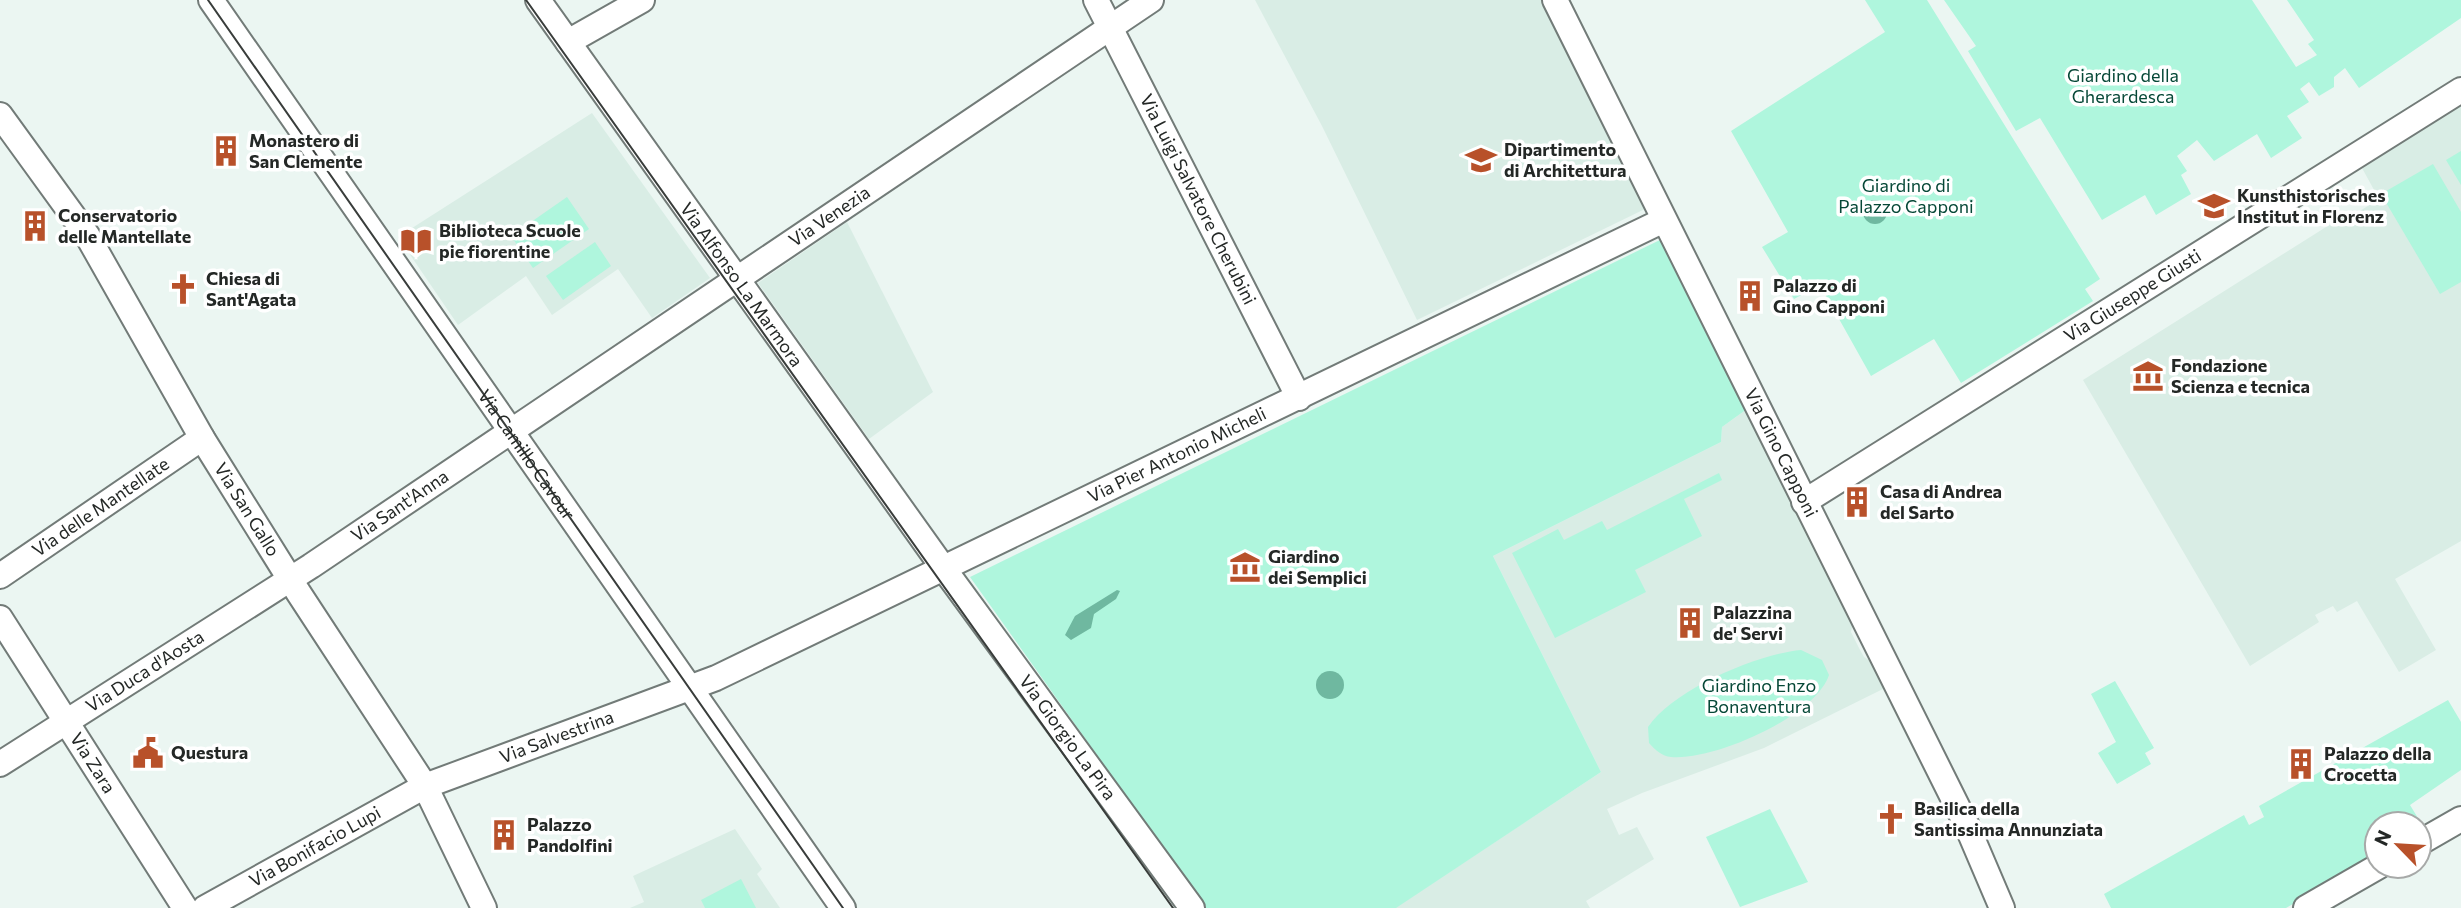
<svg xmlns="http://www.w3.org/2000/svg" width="2461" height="908" font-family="Commissioner,sans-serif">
<rect width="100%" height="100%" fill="#ebf6f2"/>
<g fill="#d9ede5">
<polygon points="1255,0 1544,0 1647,208 1417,320 1322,126"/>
<polygon points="2461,104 2461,541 2395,579 2436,650 2399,672 2357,601 2337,612 2333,606 2315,615 2319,622 2250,666 2083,380 2353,210 2355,214 2379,199 2362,168"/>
<polygon points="592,113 710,278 652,318 618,269 552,315 526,276 458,325 398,237"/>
<polygon points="847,222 933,392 869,439 758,283"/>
<polygon points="1747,409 1854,617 1851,632 1859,648 1864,657 1877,665 1887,687 1764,748 1642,793 1607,809 1619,835 1637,827 1654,859 1586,901 1590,908 1395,908 1601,772 1493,556 1721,442 1722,427"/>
<polygon points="735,829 762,869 757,874 780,908 630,908 644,902 633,876"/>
</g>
<g fill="#aff6dd">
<polygon points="1865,0 1927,0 2100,279 2085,289 2093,301 1961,383 1934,339 1871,376 1820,285 1794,299 1762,247 1788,232 1731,131 1885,32"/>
<polygon points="1944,0 2252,0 2296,67 2317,55 2308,44 2314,40 2287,0 2461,0 2461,18 2359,88 2345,68 2334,77 2334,87 2319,96 2309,82 2300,89 2309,102 2287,116 2302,138 2271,158 2257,134 2214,161 2197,140 2177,156 2187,171 2181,175 2191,194 2156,215 2145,195 2102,220 2040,118 2016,131 1968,51 1976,46"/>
<polygon points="2461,151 2461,185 2446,160"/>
<polygon points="2433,164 2461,212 2461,282 2440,294 2381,194"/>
<polygon points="567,197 589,229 533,268 511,236"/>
<polygon points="1664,238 1747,409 1722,427 1721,442 1493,556 1601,772 1396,908 1206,908 970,577"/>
<polygon points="595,242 611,266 563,300 546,276"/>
<polygon points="1719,473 1722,480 1684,499 1702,536 1635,570 1646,592 1555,638 1512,553 1558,529 1564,540 1602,521 1607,530"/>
<path d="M1801 650 1822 660 1829 675C1815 717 1713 761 1671 757 1662 756 1655 750 1649 743L1648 727C1673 690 1757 654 1801 650Z"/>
<polygon points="2115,681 2154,748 2145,753 2151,764 2117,784 2098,753 2116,742 2091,694"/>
<polygon points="2448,700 2461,722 2461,770 2410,805 2424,828 2419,831 2419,824 2377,824 2377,855 2286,908 2111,908 2104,894 2244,815 2249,825 2264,817 2259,806"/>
<polygon points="1770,809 1808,882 1740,907 1706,837"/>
<polygon points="741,879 756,908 705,908 701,900"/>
</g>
<g fill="#6fb8a0">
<circle cx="1875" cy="212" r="12"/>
<polygon points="1117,590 1120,591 1116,599 1094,614 1091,628 1071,640 1065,635 1075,616"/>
<circle cx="1330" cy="685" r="14"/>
</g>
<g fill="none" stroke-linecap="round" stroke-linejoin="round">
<defs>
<g id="minor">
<polyline points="211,0 843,908"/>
<path id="s1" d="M538 0 944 569 1192 908"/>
<path id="s2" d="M1096 0 1299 398"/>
<path id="s3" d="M1555 0 1967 826 2002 908"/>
<polyline points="568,42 642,0"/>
<path id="s4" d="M0 115 87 235 202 438 298 592 425 786 484 908"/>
<path id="s5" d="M1804 502 2461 90"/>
<path id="s6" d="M0 576 202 438"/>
<path id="s7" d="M0 618 185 908"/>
<path id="s8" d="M0 764 311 566 1151 0"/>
<polyline points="2419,843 2461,819"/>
<path id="s9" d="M205 908 425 786 716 678 1664 220"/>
<polyline points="2306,908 2379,866"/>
</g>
</defs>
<use href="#minor" stroke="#727b78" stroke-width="28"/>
<use href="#minor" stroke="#fff" stroke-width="24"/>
<g stroke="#393d3b" stroke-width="2">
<path id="s10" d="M208 0 843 908"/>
<polyline points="526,0 1173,908"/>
</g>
</g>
<defs>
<symbol id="building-bare" viewBox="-9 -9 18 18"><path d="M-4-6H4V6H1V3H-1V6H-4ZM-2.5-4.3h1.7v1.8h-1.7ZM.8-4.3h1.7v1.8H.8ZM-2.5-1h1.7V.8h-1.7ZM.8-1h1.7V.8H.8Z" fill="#b8512a" stroke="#fff" stroke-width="2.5" paint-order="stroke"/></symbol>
<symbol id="university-bare" viewBox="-9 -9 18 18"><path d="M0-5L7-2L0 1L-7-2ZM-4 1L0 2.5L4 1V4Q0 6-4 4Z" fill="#b8512a" stroke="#fff" stroke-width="2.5" paint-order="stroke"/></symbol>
<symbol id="library-bare" viewBox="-9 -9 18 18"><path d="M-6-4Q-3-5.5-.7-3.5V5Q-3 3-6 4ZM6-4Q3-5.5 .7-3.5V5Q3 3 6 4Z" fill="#b8512a" stroke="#fff" stroke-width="2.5" paint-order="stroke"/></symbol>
<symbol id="church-bare" viewBox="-9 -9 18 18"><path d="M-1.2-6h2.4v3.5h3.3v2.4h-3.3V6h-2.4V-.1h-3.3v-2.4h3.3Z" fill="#b8512a" stroke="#fff" stroke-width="2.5" paint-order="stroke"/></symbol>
<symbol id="museum-bare" viewBox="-9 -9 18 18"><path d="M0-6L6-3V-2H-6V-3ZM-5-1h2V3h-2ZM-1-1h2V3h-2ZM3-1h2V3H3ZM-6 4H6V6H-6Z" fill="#b8512a" stroke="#fff" stroke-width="2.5" paint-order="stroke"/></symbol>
<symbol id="civic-bare" viewBox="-9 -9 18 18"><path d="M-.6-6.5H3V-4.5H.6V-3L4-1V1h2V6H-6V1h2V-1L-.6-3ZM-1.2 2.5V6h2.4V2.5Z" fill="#b8512a" stroke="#fff" stroke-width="2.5" paint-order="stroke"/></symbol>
</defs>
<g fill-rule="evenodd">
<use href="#building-bare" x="204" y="129" width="44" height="44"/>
<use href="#university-bare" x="1459" y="138" width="44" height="44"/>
<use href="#university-bare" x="2192" y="184" width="44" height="44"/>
<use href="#building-bare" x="13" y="204" width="44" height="44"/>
<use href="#library-bare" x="394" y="219" width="44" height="44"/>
<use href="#church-bare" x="161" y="267" width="44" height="44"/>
<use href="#building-bare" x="1728" y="274" width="44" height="44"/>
<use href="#museum-bare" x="2126" y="354" width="44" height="44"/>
<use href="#building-bare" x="1835" y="480" width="44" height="44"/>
<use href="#museum-bare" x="1223" y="545" width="44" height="44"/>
<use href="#building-bare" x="1668" y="601" width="44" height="44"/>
<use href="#civic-bare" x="126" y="731" width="44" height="44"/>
<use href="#building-bare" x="2279" y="742" width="44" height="44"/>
<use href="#church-bare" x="1869" y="797" width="44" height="44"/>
<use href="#building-bare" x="482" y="813" width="44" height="44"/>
</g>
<g text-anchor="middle" stroke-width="7" stroke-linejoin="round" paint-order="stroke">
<g font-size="18" fill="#064837" stroke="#fff">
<text x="2123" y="82">Giardino della<tspan x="2123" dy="21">Gherardesca</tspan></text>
<text x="1906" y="192">Giardino di<tspan x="1906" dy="21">Palazzo Capponi</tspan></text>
<text x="1759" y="692">Giardino Enzo<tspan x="1759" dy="21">Bonaventura</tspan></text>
</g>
<g font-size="18" font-weight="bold" fill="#242826" stroke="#fff" text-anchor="start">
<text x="249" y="147">Monastero di<tspan x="249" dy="21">San Clemente</tspan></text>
<text x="1504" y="156">Dipartimento<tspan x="1504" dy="21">di Architettura</tspan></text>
<text x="2237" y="202">Kunsthistorisches<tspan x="2237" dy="21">Institut in Florenz</tspan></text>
<text x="58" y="222">Conservatorio<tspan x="58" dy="21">delle Mantellate</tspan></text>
<text x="439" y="237">Biblioteca Scuole<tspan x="439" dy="21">pie fiorentine</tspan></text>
<text x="206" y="285">Chiesa di<tspan x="206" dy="21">Sant'Agata</tspan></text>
<text x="1773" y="292">Palazzo di<tspan x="1773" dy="21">Gino Capponi</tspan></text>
<text x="2171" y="372">Fondazione<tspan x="2171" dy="21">Scienza e tecnica</tspan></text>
<text x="1880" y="498">Casa di Andrea<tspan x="1880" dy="21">del Sarto</tspan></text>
<text x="1268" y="563">Giardino<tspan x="1268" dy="21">dei Semplici</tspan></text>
<text x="1713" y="619">Palazzina<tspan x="1713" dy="21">de' Servi</tspan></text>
<text x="171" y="759">Questura</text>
<text x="2324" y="760">Palazzo della<tspan x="2324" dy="21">Crocetta</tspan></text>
<text x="1914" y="815">Basilica della<tspan x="1914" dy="21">Santissima Annunziata</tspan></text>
<text x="527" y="831">Palazzo<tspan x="527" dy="21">Pandolfini</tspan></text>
</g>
<g font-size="18" fill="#242826" stroke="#fff">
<text dy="6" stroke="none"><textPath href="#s2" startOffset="224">Via Luigi Salvatore Cherubini</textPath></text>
<text dy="6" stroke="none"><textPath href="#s8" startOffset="994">Via Venezia</textPath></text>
<text dy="6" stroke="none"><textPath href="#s1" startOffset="350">Via Alfonso La Marmora</textPath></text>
<text dy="6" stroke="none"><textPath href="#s5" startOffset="388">Via Giuseppe Giusti</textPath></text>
<text dy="6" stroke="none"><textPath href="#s3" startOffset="506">Via Gino Capponi</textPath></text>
<text dy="6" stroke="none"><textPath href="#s10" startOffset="555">Via Camillo Cavour</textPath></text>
<text dy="6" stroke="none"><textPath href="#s9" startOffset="1074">Via Pier Antonio Micheli</textPath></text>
<text dy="6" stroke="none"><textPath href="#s8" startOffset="476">Via Sant'Anna</textPath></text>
<text dy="6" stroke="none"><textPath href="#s6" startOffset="122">Via delle Mantellate</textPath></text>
<text dy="6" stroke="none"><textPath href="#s4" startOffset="466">Via San Gallo</textPath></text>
<text dy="6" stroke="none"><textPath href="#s8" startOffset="172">Via Duca d'Aosta</textPath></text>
<text dy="6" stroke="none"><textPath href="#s9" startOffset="392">Via Salvestrina</textPath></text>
<text dy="6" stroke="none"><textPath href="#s1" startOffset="908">Via Giorgio La Pira</textPath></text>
<text dy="6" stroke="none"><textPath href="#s7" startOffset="172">Via Zara</textPath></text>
<text dy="6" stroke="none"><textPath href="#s9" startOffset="126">Via Bonifacio Lupi</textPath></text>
</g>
</g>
<g transform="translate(2398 845) rotate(295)"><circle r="33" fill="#ffffff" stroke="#a7a9a8" stroke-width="2"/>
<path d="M0-5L12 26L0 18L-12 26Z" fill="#b8512a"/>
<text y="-10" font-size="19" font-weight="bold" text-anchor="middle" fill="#242826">N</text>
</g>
</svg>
